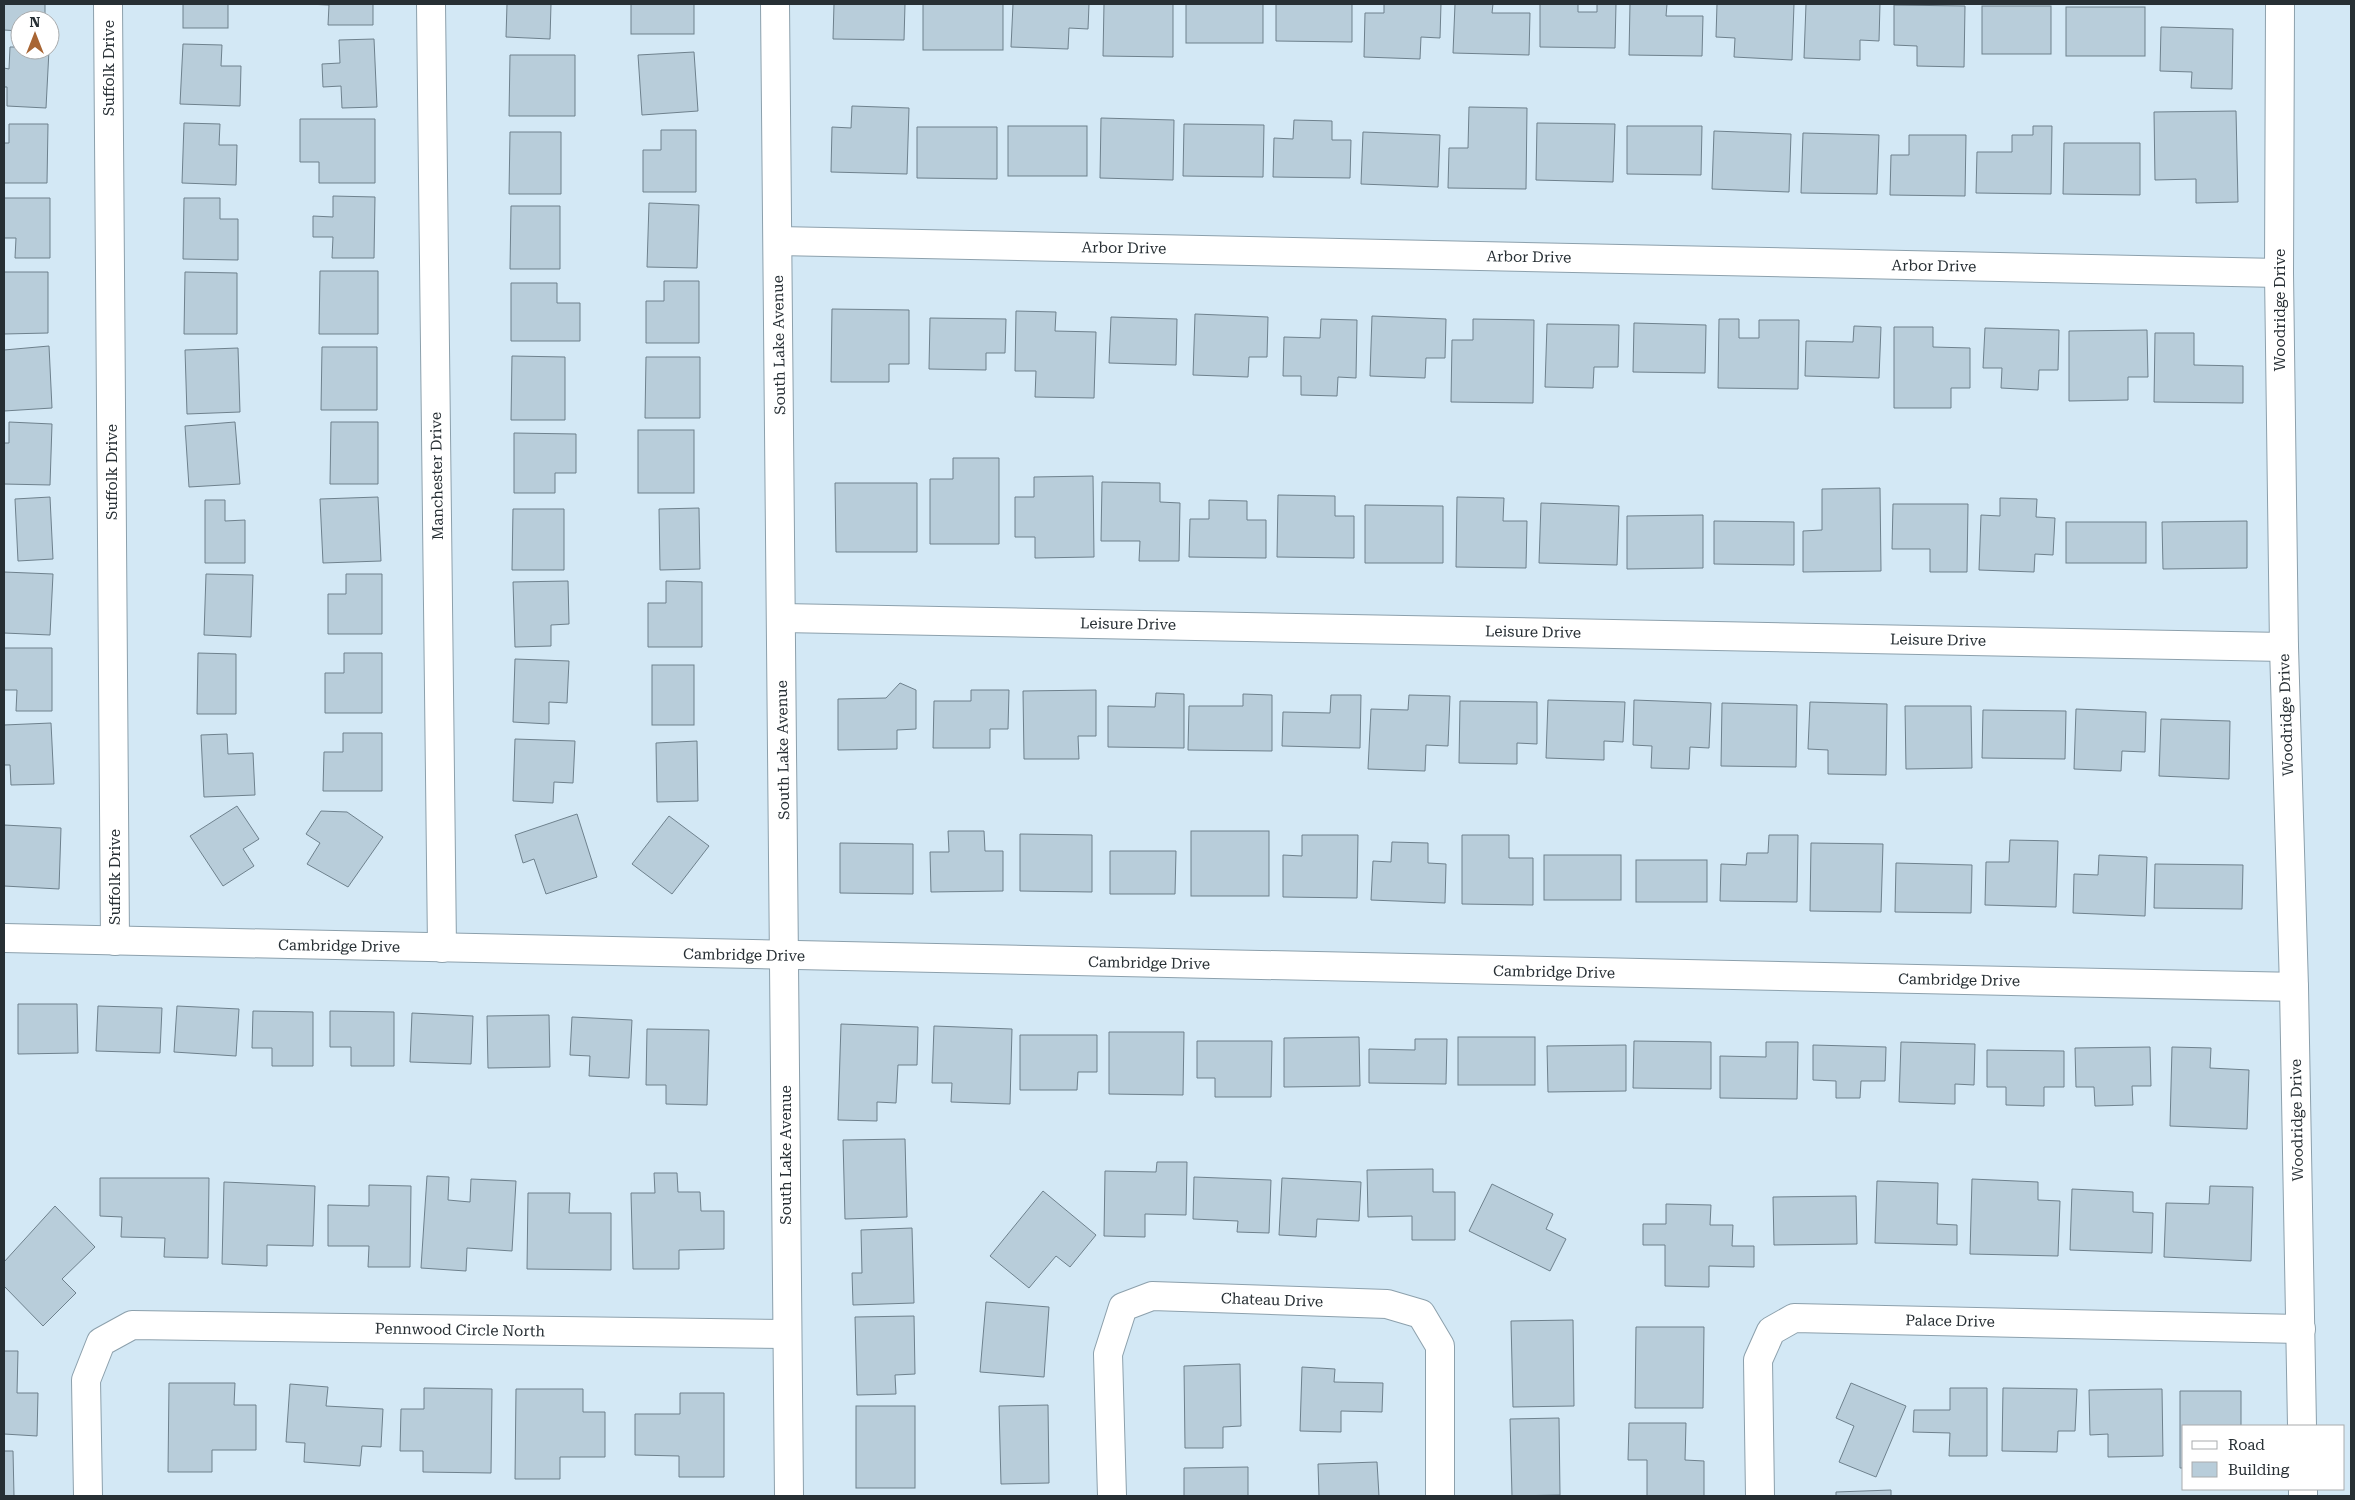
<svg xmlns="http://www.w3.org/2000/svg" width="2355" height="1500" font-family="'Roboto Serif',serif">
<rect width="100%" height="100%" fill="#d3e8f5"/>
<g fill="#b8cdda" stroke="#6e818d">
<polygon points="4,4 45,4 45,20 20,20 20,31 4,30"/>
<rect x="183" y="4" width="45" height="24"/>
<polygon points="307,4 373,4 373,25 328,25 329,5"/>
<polygon points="507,4 551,4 550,39 506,37"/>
<rect x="631" y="4" width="63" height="30"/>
<polygon points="834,4 905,4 904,40 833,39"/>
<rect x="923" y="4" width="80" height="46"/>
<polygon points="1013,4 1089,4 1088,29 1069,28 1068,49 1011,47"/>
<polygon points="1104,4 1173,4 1173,57 1103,56"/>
<rect x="1186" y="4" width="77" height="39"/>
<polygon points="1276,4 1352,4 1352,42 1276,41"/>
<polygon points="1384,4 1441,4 1440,38 1421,37 1420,59 1364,57 1365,13 1384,13"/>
<polygon points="1455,4 1493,4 1492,13 1530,13 1529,55 1453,53"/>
<polygon points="1540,4 1578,4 1578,12 1597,12 1597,4 1616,4 1615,48 1540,47"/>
<polygon points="1630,4 1667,4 1666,16 1703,16 1702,56 1629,55"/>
<polygon points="1717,4 1794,4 1792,60 1734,57 1735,38 1716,37"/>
<polygon points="1806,4 1880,4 1879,41 1860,40 1860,60 1804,58"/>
<polygon points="1894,5 1965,6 1964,67 1917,66 1917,46 1894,45"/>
<rect x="1982" y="6" width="69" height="48"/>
<rect x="2066" y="7" width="79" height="49"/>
<polygon points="2161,27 2233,29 2232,89 2191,88 2192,72 2160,71"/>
<polygon points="374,39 377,107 342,108 341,86 323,87 322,64 340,63 339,40"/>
<polygon points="183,44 222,45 221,66 241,66 240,106 180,104"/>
<polygon points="10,47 20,47 20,50 49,50 46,108 7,106 7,87 4,87 4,68 9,69"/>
<polygon points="694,52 698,111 642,115 638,55"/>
<polygon points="510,55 575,55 575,116 509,116"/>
<polygon points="852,106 909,108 907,174 831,172 832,127 851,128"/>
<polygon points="1469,107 1527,108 1526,189 1448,188 1449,148 1468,148"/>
<polygon points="2236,111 2238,202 2196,203 2196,179 2155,180 2154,112"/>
<polygon points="1101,118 1174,120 1173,180 1100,178"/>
<polygon points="300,119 375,119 375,183 319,183 319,162 300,162"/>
<polygon points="1294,120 1332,121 1332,140 1351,140 1350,178 1273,177 1274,138 1293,139"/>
<polygon points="184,123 220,124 219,145 237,145 236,185 182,183"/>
<polygon points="1537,123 1615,124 1613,182 1536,180"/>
<polygon points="9,124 48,124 47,183 4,183 4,143 9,143"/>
<polygon points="1184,124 1264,125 1263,177 1183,176"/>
<rect x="1008" y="126" width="79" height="50"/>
<polygon points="1627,126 1702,126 1701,175 1627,174"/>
<polygon points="2033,126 2052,126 2051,194 1976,193 1977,152 2012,152 2012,135 2033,135"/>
<polygon points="917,127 997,127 997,179 917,178"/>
<polygon points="661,130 696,130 696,192 643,192 643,150 661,150"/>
<polygon points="1714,131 1791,134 1789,192 1712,189"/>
<polygon points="510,132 561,132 561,194 509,194"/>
<polygon points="1363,132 1440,135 1438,187 1361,184"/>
<polygon points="1803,133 1879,135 1877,194 1801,193"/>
<polygon points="1909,135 1966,135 1965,196 1890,195 1891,155 1909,155"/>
<polygon points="2064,143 2140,143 2140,195 2063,194"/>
<polygon points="333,196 375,197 374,258 332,258 333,237 313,237 313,216 333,217"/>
<polygon points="4,198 50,198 50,258 15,258 16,238 4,238"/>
<polygon points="184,198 220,198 220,219 238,219 238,260 183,259"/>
<polygon points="649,203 699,205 697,268 647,267"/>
<polygon points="511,206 560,206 560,269 510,269"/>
<polygon points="320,271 378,271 378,334 319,334"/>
<polygon points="4,272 48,272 48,333 4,334"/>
<polygon points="185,272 237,273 237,334 184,334"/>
<polygon points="664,281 699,281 699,343 646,343 646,301 664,301"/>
<polygon points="511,283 557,283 557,303 580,303 580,341 511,341"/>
<polygon points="832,309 909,310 909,364 889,364 889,382 831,382"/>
<polygon points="1016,311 1056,312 1055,331 1096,332 1094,398 1035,397 1036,371 1015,371"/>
<polygon points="1195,314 1268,317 1267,357 1249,357 1248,377 1193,375"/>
<polygon points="1372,316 1446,319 1445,358 1426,358 1425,378 1370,376"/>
<polygon points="1111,317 1177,319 1176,365 1109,363"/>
<polygon points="930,318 1006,319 1005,353 986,353 986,370 929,369"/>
<polygon points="1321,319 1357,320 1356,378 1338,377 1337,396 1301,395 1301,376 1283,376 1284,337 1320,338"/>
<polygon points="1473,319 1534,320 1533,403 1451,402 1452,340 1473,340"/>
<polygon points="1719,319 1739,319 1739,338 1759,338 1759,320 1799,320 1798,389 1718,388"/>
<polygon points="1634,323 1706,325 1705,373 1633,372"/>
<polygon points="1547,324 1619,325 1618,367 1594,367 1593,388 1545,387"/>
<polygon points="1854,326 1881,327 1879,378 1805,376 1806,341 1853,342"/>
<polygon points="1894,327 1933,327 1933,347 1970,348 1970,388 1951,388 1951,408 1894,408"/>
<polygon points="1985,328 2059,330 2058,370 2039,370 2038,390 2001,388 2002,368 1983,368"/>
<polygon points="2147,330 2148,377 2128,377 2128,400 2069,401 2069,331"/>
<polygon points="2155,333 2194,333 2194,365 2243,366 2243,403 2154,402"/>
<polygon points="49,346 52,408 4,411 4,350"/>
<polygon points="322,347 377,347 377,410 321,410"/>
<polygon points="238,348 240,412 187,414 185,350"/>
<polygon points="512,356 565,357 565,420 511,420"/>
<polygon points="646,357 700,357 700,418 645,418"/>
<polygon points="9,422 52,424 50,485 4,484 4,443 9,443"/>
<polygon points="235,422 240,484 189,487 185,426"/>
<polygon points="331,422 378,422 378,484 330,484"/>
<rect x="638" y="430" width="56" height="63"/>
<polygon points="514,433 576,434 576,473 555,473 555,493 514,493"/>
<polygon points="953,458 999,458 999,544 930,544 930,479 953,479"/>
<polygon points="1093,476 1094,557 1035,558 1035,537 1015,537 1015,497 1034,497 1034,477"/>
<polygon points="1102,482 1160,483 1160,502 1180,503 1179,561 1139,561 1140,541 1101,541"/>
<polygon points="835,483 917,483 917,552 836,552"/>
<polygon points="1880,488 1881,571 1803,572 1803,531 1822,530 1822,489"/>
<polygon points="1278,495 1335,496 1335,516 1354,516 1354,558 1277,557"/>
<polygon points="50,497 53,559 18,561 15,499"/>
<polygon points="378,497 381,561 323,563 320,499"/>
<polygon points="1457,497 1504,498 1503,521 1527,521 1526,568 1456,567"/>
<polygon points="2000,498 2037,499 2036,517 2055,518 2053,555 2035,554 2034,572 1979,570 1981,515 2000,516"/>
<polygon points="205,500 225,500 225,521 245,520 245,563 205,563"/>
<polygon points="1209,500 1247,501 1247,520 1266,520 1266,558 1189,557 1190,519 1209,519"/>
<polygon points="1541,503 1619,506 1617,565 1539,563"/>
<polygon points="1893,504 1968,504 1967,572 1930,572 1930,549 1892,549"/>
<polygon points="1365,505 1443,506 1443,563 1365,563"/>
<polygon points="699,508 700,569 660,570 659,509"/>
<polygon points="513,509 564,509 564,570 512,570"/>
<polygon points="1703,515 1703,568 1627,569 1627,516"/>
<polygon points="1714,521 1794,522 1794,565 1714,564"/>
<polygon points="2247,521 2247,568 2163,569 2162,522"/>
<rect x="2066" y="522" width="80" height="41"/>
<polygon points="4,572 53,574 50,635 4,633"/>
<polygon points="206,574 253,575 251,637 204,635"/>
<polygon points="346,574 382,574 382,634 328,634 328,594 346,594"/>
<polygon points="568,581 569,624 551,625 551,646 515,647 513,582"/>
<polygon points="666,581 702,582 702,647 648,647 648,603 666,603"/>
<polygon points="4,648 52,648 52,711 16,711 17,690 4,690"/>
<polygon points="198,653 236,654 236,714 197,714"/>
<polygon points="344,653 382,653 382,713 325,713 325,673 344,673"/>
<polygon points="515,659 569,661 567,703 549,702 549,724 513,722"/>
<rect x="652" y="665" width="42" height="60"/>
<polygon points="900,683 916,690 916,729 897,730 897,749 838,750 838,699 886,698"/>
<polygon points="971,690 1009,690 1008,729 990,729 990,748 933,748 934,701 971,701"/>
<polygon points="1096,690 1096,736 1078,736 1079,759 1024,759 1023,691"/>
<polygon points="1156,693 1184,694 1184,748 1108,747 1108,706 1155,707"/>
<polygon points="1243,694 1272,695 1272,751 1188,750 1189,706 1243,706"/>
<polygon points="1331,695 1361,695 1360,748 1282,746 1283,712 1330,713"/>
<polygon points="1409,695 1450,696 1448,746 1426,745 1425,771 1368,769 1371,709 1408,710"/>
<polygon points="1548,700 1625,702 1623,742 1604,741 1604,760 1546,758"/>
<polygon points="1634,700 1711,703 1709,748 1690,747 1689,769 1651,768 1652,746 1633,745"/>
<polygon points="1460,701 1537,702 1537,744 1517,743 1517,764 1459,763"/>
<polygon points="1810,702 1887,704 1886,775 1828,774 1828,750 1808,749"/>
<polygon points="1722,703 1797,705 1796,767 1721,766"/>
<polygon points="1905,706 1971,706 1972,768 1906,769"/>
<polygon points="2076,709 2146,712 2145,752 2122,751 2121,771 2074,769"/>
<polygon points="1983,710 2066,711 2065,759 1982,758"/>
<polygon points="2161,719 2230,721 2229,779 2159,776"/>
<polygon points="51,723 54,784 11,785 10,765 4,765 4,725"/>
<polygon points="343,733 382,733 382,791 323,791 324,752 343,752"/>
<polygon points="227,734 228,754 253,753 255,795 204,797 201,735"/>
<polygon points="515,739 575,741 573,783 554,782 553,803 513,801"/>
<polygon points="697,741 698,801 657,802 656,743"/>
<polygon points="237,806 259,839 243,849 254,866 223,886 190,836"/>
<polygon points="321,811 347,812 383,837 348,887 307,864 320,843 306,834"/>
<polygon points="577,814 597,877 546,894 534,859 523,863 515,835"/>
<polygon points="669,816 709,846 672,894 632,864"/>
<polygon points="4,825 61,828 59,889 4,886"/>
<polygon points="948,831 984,831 985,851 1003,851 1003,891 931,892 930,852 949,852"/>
<rect x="1191" y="831" width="78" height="65"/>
<polygon points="1020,834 1092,835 1092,892 1020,891"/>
<polygon points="1302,835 1358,835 1357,898 1283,897 1283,855 1302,856"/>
<polygon points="1462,835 1509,835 1509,858 1533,858 1533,905 1462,904"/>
<polygon points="1769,835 1798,835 1797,902 1720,901 1721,864 1746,865 1747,853 1768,853"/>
<polygon points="2010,840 2058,841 2056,907 1985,905 1986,862 2009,862"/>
<polygon points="1392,842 1428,843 1428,863 1446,864 1445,903 1371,900 1373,861 1391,862"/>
<polygon points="840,843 913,844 913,894 840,893"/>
<polygon points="1811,843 1883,844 1881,912 1810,911"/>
<polygon points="1110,851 1176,851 1175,894 1110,894"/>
<rect x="1544" y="855" width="77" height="45"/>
<polygon points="2099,855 2147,857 2145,916 2073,913 2074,874 2098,875"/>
<rect x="1636" y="860" width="71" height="42"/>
<polygon points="1896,863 1972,865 1971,913 1895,912"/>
<polygon points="2155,864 2243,865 2242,909 2154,908"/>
<polygon points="18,1004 77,1004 78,1053 18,1054"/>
<polygon points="98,1006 162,1008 160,1053 96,1051"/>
<polygon points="177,1006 239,1009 236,1056 174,1052"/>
<polygon points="253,1011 313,1012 313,1066 272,1066 272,1048 252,1048"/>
<polygon points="330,1011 394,1012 394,1066 351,1066 351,1047 330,1047"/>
<polygon points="412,1013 473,1016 471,1064 410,1062"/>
<polygon points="549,1015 550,1067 488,1068 487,1016"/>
<polygon points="572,1017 632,1020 629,1078 589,1076 590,1056 570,1055"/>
<polygon points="841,1024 918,1027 917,1065 898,1065 896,1103 877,1102 877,1121 838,1120"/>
<polygon points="934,1026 1012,1029 1010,1104 951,1102 952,1083 932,1083"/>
<polygon points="647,1029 709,1030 707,1105 666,1104 666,1085 646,1085"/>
<polygon points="1109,1032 1184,1032 1183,1095 1109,1094"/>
<polygon points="1020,1035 1097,1035 1097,1072 1078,1072 1077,1090 1020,1090"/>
<polygon points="1359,1037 1360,1086 1284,1087 1284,1038"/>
<rect x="1458" y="1037" width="77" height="48"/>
<polygon points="1415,1039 1447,1039 1446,1084 1369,1083 1369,1049 1415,1050"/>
<polygon points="1197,1041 1272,1041 1271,1097 1215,1097 1215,1078 1197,1078"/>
<polygon points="1634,1041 1711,1042 1711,1089 1633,1088"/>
<polygon points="1766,1042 1798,1042 1797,1099 1720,1098 1720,1056 1766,1057"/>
<polygon points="1901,1042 1975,1044 1974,1085 1955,1084 1955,1104 1899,1102"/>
<polygon points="1626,1045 1626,1091 1548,1092 1547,1046"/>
<polygon points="1813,1045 1886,1047 1885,1081 1861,1081 1860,1098 1836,1098 1836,1081 1813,1080"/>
<polygon points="2150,1047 2151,1086 2132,1086 2133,1105 2095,1106 2094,1087 2076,1087 2075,1048"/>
<polygon points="2172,1047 2211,1048 2210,1068 2249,1070 2247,1129 2170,1126"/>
<polygon points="1987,1050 2064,1051 2064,1087 2044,1087 2044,1106 2006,1105 2006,1087 1987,1087"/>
<polygon points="905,1139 907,1217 845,1219 843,1140"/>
<polygon points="1157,1162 1187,1162 1186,1215 1145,1214 1145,1237 1104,1236 1105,1171 1156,1172"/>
<polygon points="1433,1169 1433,1192 1455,1192 1455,1240 1412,1240 1412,1216 1368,1217 1367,1170"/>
<polygon points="654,1173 677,1173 678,1192 700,1192 701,1211 724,1211 724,1249 679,1250 679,1269 633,1269 631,1193 655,1193"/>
<polygon points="427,1176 449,1177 448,1200 470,1202 471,1179 516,1181 512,1251 467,1248 466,1271 421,1268"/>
<polygon points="1194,1177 1271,1180 1269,1233 1237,1232 1238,1221 1193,1219"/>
<polygon points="100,1178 209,1178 208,1258 164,1257 165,1238 121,1237 122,1217 100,1216"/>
<polygon points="1282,1178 1361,1182 1359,1221 1317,1219 1316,1237 1279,1235"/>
<polygon points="1972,1179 2038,1182 2038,1200 2060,1201 2058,1256 1970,1254"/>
<polygon points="1877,1181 1938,1183 1937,1224 1957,1225 1957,1245 1875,1243"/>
<polygon points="224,1182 315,1186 313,1246 267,1245 267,1266 222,1264"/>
<polygon points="1492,1184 1553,1214 1546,1229 1566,1239 1550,1271 1469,1231"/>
<polygon points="369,1185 411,1186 410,1267 368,1267 369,1246 328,1246 328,1205 369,1206"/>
<polygon points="2210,1186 2253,1187 2251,1261 2164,1257 2166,1203 2209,1204"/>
<polygon points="2072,1189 2133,1192 2133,1212 2153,1213 2152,1253 2070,1250"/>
<polygon points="1043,1191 1096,1235 1070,1267 1056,1256 1029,1288 990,1256"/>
<polygon points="528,1193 570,1193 569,1213 611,1213 611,1270 527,1269"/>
<polygon points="1856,1196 1857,1244 1774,1245 1773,1197"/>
<polygon points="1666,1204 1711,1205 1710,1225 1733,1225 1732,1246 1754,1246 1754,1267 1709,1266 1709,1287 1665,1286 1665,1245 1643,1245 1643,1224 1666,1224"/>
<polygon points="55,1206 95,1247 62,1279 76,1293 43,1326 4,1286 4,1262"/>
<polygon points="912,1228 914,1303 853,1305 852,1273 862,1273 861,1230"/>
<polygon points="986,1302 1049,1307 1044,1377 980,1372"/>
<polygon points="914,1316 915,1374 895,1375 896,1394 857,1395 855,1317"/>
<polygon points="1573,1320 1574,1406 1513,1407 1511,1321"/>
<polygon points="1636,1327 1704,1327 1703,1408 1635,1408"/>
<polygon points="4,1351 18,1351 17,1393 38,1393 37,1436 4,1434"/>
<polygon points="1240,1364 1241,1426 1223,1427 1223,1448 1185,1448 1184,1366"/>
<polygon points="1302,1367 1335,1369 1334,1382 1383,1383 1382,1412 1341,1411 1341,1432 1300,1431"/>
<polygon points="169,1383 235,1383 234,1405 256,1405 256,1450 212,1450 212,1472 168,1472"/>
<polygon points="1851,1383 1906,1406 1876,1477 1839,1462 1854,1426 1836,1418"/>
<polygon points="290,1384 328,1387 326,1406 383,1409 381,1447 362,1446 360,1466 304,1462 305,1443 286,1442"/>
<polygon points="424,1388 492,1389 491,1473 423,1472 423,1451 400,1451 401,1409 424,1409"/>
<polygon points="1950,1388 1987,1388 1987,1456 1949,1456 1950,1433 1913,1432 1914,1410 1950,1410"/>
<polygon points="2003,1388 2077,1389 2075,1431 2058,1431 2057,1452 2002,1451"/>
<polygon points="516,1389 583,1389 583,1412 605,1412 605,1457 560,1457 560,1479 515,1479"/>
<polygon points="2162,1389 2163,1456 2108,1457 2108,1434 2090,1435 2089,1390"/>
<polygon points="2180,1391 2241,1391 2241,1426 2184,1426 2184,1468 2180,1468"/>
<polygon points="680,1393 724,1393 724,1477 679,1477 679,1456 635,1455 635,1414 680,1414"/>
<polygon points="1048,1405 1049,1483 1001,1484 999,1406"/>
<rect x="856" y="1406" width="59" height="82"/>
<polygon points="1559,1418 1560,1495 1512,1496 1510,1419"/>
<polygon points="1629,1423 1686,1423 1685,1460 1704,1461 1704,1496 1647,1496 1647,1460 1628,1460"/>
<polygon points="4,1451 13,1451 14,1496 4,1496"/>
<polygon points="1377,1462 1379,1496 1319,1496 1318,1464"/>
<polygon points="1248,1467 1248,1496 1184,1496 1184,1468"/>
<polygon points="1891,1490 1891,1496 1836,1496 1836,1492"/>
</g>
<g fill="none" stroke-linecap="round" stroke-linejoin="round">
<defs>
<g id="street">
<polyline points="108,4 115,941"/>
<polyline points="431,4 442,948"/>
<polyline points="2280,4 2279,273 2284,647 2294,987 2302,1426"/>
<polyline points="778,241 2279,273"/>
<polyline points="782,618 2284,647"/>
<polyline points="4,938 2294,987"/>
<polyline points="2303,1489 2303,1496"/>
<polyline points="88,1496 86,1380 101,1342 132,1325 787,1334"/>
<polyline points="1112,1496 1108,1354 1123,1307 1152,1296 1387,1304 1421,1314 1440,1346 1440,1496"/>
<polyline points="1760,1496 1758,1360 1771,1331 1794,1318 2301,1329"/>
</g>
<polyline id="secondary" points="775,4 789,1496"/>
</defs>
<use href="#street" stroke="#8ca0ac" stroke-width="30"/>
<use href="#secondary" stroke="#8ca0ac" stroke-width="30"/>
<use href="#street" stroke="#fff" stroke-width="28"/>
<use href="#secondary" stroke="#fff" stroke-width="28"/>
</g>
<g text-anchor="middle" stroke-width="4.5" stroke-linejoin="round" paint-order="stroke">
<g font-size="15" fill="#272f34" stroke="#fff">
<text transform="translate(109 68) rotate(-90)" y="5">Suffolk Drive</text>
<text transform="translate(1124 248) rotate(1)" y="5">Arbor Drive</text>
<text transform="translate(1529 257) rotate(1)" y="5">Arbor Drive</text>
<text transform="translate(1934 266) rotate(1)" y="5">Arbor Drive</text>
<text transform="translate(2280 310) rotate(-90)" y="5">Woodridge Drive</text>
<text transform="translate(779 345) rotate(-91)" y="5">South Lake Avenue</text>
<text transform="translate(112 472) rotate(-90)" y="5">Suffolk Drive</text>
<text transform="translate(437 476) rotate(-91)" y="5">Manchester Drive</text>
<text transform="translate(1128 624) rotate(1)" y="5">Leisure Drive</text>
<text transform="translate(1533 632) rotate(1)" y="5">Leisure Drive</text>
<text transform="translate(1938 640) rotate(1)" y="5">Leisure Drive</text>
<text transform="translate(2286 715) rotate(-92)" y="5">Woodridge Drive</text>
<text transform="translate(783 750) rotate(-91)" y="5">South Lake Avenue</text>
<text transform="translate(115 877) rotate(-90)" y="5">Suffolk Drive</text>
<text transform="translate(339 946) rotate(1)" y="5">Cambridge Drive</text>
<text transform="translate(744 955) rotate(1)" y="5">Cambridge Drive</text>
<text transform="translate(1149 963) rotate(1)" y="5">Cambridge Drive</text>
<text transform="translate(1554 972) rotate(1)" y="5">Cambridge Drive</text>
<text transform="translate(1959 980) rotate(1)" y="5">Cambridge Drive</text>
<text transform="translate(2297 1120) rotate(-91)" y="5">Woodridge Drive</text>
<text transform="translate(786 1155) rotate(-90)" y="5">South Lake Avenue</text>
<text transform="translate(1272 1300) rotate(2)" y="5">Chateau Drive</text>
<text transform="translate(1950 1321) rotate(1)" y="5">Palace Drive</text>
<text transform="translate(460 1330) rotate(1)" y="5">Pennwood Circle North</text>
</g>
</g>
<rect width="2355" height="1500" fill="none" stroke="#272f34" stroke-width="10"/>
<rect x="2182" y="1425" width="162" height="65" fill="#ffffff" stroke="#a9acae"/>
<rect x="2192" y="1441" width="25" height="8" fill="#ffffff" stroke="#a9acae"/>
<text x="2228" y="1450" font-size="15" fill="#272f34">Road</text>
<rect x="2192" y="1462" width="25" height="15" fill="#b8cdda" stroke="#a9acae"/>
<text x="2228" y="1475" font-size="15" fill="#272f34">Building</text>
<g transform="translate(35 35)"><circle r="24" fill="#ffffff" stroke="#a9acae"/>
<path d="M0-4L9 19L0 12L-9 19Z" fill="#a86533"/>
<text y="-8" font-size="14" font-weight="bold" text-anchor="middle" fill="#272f34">N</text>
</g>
</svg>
